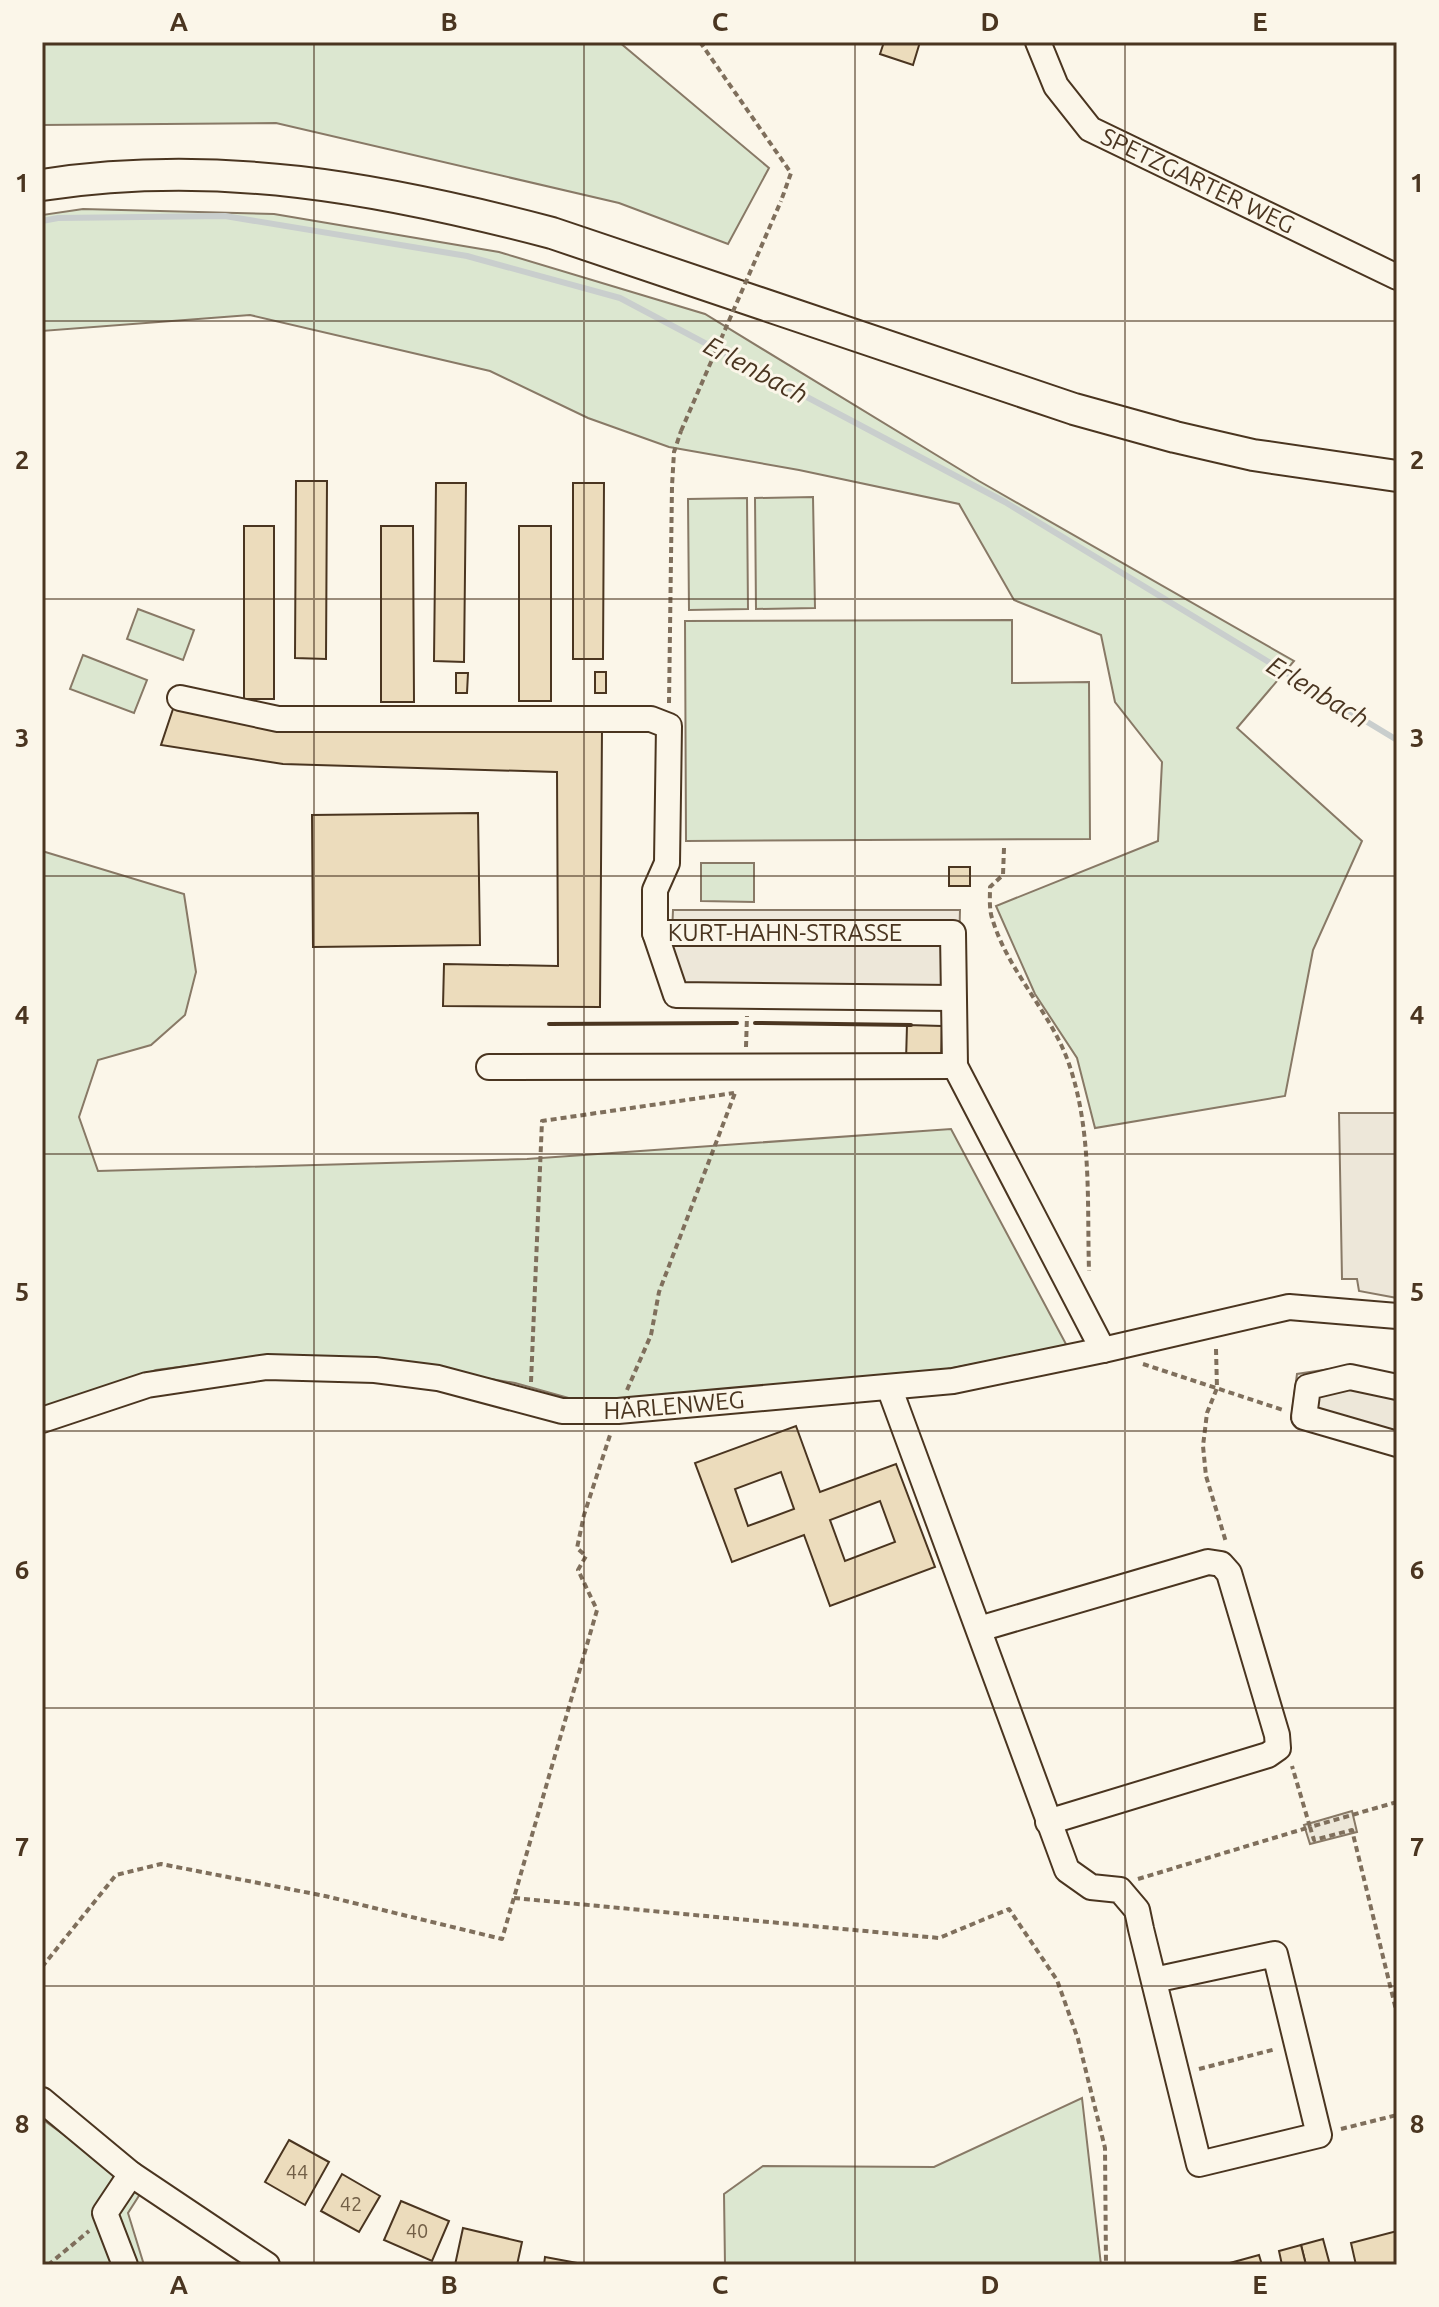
<svg xmlns="http://www.w3.org/2000/svg" width="1439" height="2307" font-family="Ubuntu,sans-serif">
<rect width="100%" height="100%" fill="#fbf6e9"/>
<g fill="#dce7d0" stroke="#887966" stroke-width="2">
<polygon points="42,42 619,42 769,168 728,244 619,203 276,123 42,125"/>
<polygon points="83,209 274,214 499,252 705,314 979,481 1294,661 1237,728 1362,841 1313,950 1285,1096 1095,1128 1077,1058 1035,994 996,906 1158,841 1162,762 1115,702 1101,635 1014,600 959,504 799,470 669,447 588,418 490,371 250,315 42,331 42,215"/>
<polygon points="813,497 815,608 756,609 755,498"/>
<polygon points="747,498 748,609 689,610 688,499"/>
<polygon points="138,609 194,630 183,660 127,639"/>
<polygon points="1012,620 1012,683 1089,682 1090,839 686,841 685,621"/>
<polygon points="83,655 147,680 134,713 70,689"/>
<polygon points="42,851 184,894 196,972 185,1015 151,1045 98,1060 79,1117 98,1171 527,1159 951,1129 1067,1346 932,1372 590,1404 515,1383 369,1358 271,1355 156,1370 42,1409"/>
<polygon points="701,863 754,863 754,902 701,901"/>
<polygon points="1082,2098 1101,2265 725,2265 724,2194 763,2166 934,2167"/>
<polygon points="42,2119 142,2191 128,2213 144,2265 42,2265"/>
</g>
<g fill="#ede7d9" stroke="#887966" stroke-width="2">
<polygon points="673,910 960,910 958,986 670,983"/>
<polygon points="1339,1113 1397,1113 1397,1298 1359,1291 1357,1279 1342,1279"/>
<polygon points="1350,1366 1397,1376 1397,1451 1291,1419 1297,1374"/>
<polygon points="1352,1811 1357,1832 1310,1844 1304,1825"/>
</g>
<g fill="none" stroke-linecap="round" stroke-linejoin="round">
<polyline stroke="#c9cecd" stroke-width="6" points="42,221 58,218 225,216 467,256 620,298 1005,502 1397,740"/>
</g>
<g fill="#ecdcbc" stroke="#4a3520" stroke-width="2" fill-rule="evenodd">
<polygon points="884,42 920,42 913,65 880,54"/>
<polygon points="296,481 327,481 326,659 295,658"/>
<polygon points="436,483 466,483 464,662 434,661"/>
<polygon points="573,483 604,483 603,659 573,659"/>
<rect x="244" y="526" width="30" height="173"/>
<polygon points="381,526 413,526 414,702 381,702"/>
<rect x="519" y="526" width="32" height="175"/>
<rect x="595" y="672" width="11" height="21"/>
<polygon points="456,673 468,673 467,693 456,693"/>
<polygon points="174,706 602,729 600,1007 443,1006 444,964 558,966 557,772 283,764 161,745"/>
<polygon points="478,813 480,945 313,947 312,815"/>
<rect x="949" y="867" width="21" height="19"/>
<polygon points="907,1025 942,1026 941,1061 906,1061"/>
<path d="M796 1426 820 1492 896 1464 935 1567 830 1606 804 1535 732 1562 695 1463ZM781 1472 794 1509 748 1526 735 1489ZM880 1501 895 1542 845 1561 830 1520Z"/>
<polygon points="289,2140 329,2162 305,2205 265,2182"/>
<polygon points="342,2174 380,2196 359,2232 321,2211"/>
<polygon points="401,2201 449,2221 432,2261 384,2240"/>
<polygon points="463,2228 522,2242 517,2265 455,2265"/>
<polygon points="1397,2231 1397,2265 1356,2265 1351,2243"/>
<polygon points="1323,2239 1330,2265 1306,2265 1301,2245"/>
<polygon points="1301,2245 1306,2265 1282,2265 1279,2251"/>
<polygon points="1259,2255 1262,2265 1231,2265 1230,2263"/>
<polygon points="545,2257 588,2265 544,2265"/>
</g>
<g fill="none" stroke-linecap="round" stroke-linejoin="round">
<defs>
<g id="minor">
<path id="s1" d="M1038 42 1056 86 1090 129 1397 277"/>
<polyline points="180,698 278,719 651,719 669,726 667,863 655,890 655,933 676,995 953,998"/>
<path id="s2" d="M655 933H953L955 1066 1103 1350"/>
<polyline points="489,1067 955,1066"/>
<polyline points="889,1387 1067,1870 1091,1887 1120,1890 1137,1910 1141,1929 1199,2164 1319,2135 1275,1954 1154,1980"/>
<polyline points="1397,1387 1350,1377 1308,1387 1304,1417 1397,1444"/>
<path id="s3" d="M42 1420 147 1385 267 1367 375 1370 438 1378 562 1411H618L953 1381 1103 1350 1289 1307 1397 1316"/>
<polyline points="979,1629 1208,1562 1221,1564 1229,1573 1277,1735 1278,1748 1268,1755 1048,1822"/>
<polyline points="42,2100 131,2174 267,2265"/>
<polyline points="125,2265 105,2213 131,2174"/>
</g>
<path id="major" d="M42 185C219 158 381 188 552 233L1074 409 1175 437 1253 455 1397 476"/>
</defs>
<use href="#minor" stroke="#4a3520" stroke-width="28"/>
<use href="#major" stroke="#4a3520" stroke-width="34"/>
<g stroke="#7f6f5c" stroke-width="4" stroke-dasharray="6 4" stroke-linecap="butt">
<polyline points="700,42 791,173 781,201"/>
<polyline points="669,703 672,486 674,452 681,431"/>
<path d="M1004 848 1003 875 990 887C990 897 989 909 992 918 1008 972 1051 1012 1069 1064 1092 1131 1087 1202 1089 1271"/>
<polyline points="746,1047 747,1016"/>
<polyline points="1216,1349 1217,1388 1207,1413 1203,1446 1206,1476 1226,1542"/>
<polyline points="1143,1364 1283,1410"/>
<polyline points="531,1382 542,1121 734,1093"/>
<polyline points="627,1390 651,1335 659,1292 735,1093"/>
<polyline points="1397,1802 1310,1827 1314,1840 1352,1830 1397,2014"/>
<polyline points="1138,1879 1310,1827 1292,1766"/>
<polyline points="514,1898 939,1938 1009,1909 1057,1980 1078,2039 1105,2148 1106,2265"/>
<polyline points="42,1967 116,1875 161,1864 325,1896 502,1939 597,1610 578,1570 586,1556 577,1548 584,1515 611,1432"/>
<polyline points="1199,2069 1276,2049"/>
<polyline points="1341,2129 1397,2115"/>
<polyline points="48,2265 89,2231"/>
</g>
<use href="#minor" stroke="#fbf6e9" stroke-width="24"/>
<use href="#major" stroke="#fbf6e9" stroke-width="30"/>
<polyline stroke="#7f6f5c" stroke-width="4" stroke-dasharray="6 4" stroke-linecap="butt" points="681,431 781,201"/>
<g stroke="#4a3520" stroke-width="4">
<polyline points="755,1023 911,1025"/>
<polyline points="549,1024 737,1023"/>
</g>
</g>
<path fill="none" stroke="#4a3520" stroke-width="2" stroke-opacity="0.55" d="M314 42V2265M584 42V2265M855 42V2265M1125 42V2265M42 321H1397M42 599H1397M42 876H1397M42 1154H1397M42 1431H1397M42 1708H1397M42 1986H1397"/>
<g text-anchor="middle" stroke-width="6" stroke-linejoin="round" paint-order="stroke">
<g font-size="20" fill="#725f47">
<text x="297" y="2179">44</text>
<text x="351" y="2211">42</text>
<text x="417" y="2238">40</text>
</g>
<g font-size="24" fill="#4a3520" stroke="#fbf6e9">
<text dy="8" stroke="none"><textPath href="#s1" startOffset="222">SPETZGARTER WEG</textPath></text>
<text dy="8" stroke="none"><textPath href="#s2" startOffset="130">KURT-HAHN-STRASSE</textPath></text>
<text dy="8" stroke="none"><textPath href="#s3" startOffset="644">HÄRLENWEG</textPath></text>
</g>
<g font-size="26" font-style="italic" fill="#4a3520" stroke="#fbf6e9">
<text transform="translate(756 370) rotate(28)" y="9">Erlenbach</text>
<text transform="translate(1318 692) rotate(31)" y="9">Erlenbach</text>
</g>
</g>
<rect width="1439" height="2307" fill="none" stroke="#fbf6e9" stroke-width="88"/>
<rect x="44" y="44" width="1351" height="2219" fill="none" stroke="#4a3520" stroke-width="3"/>
<g font-size="26" text-anchor="middle" font-weight="bold" fill="#4a3520">
<text x="179" y="31">A</text>
<text x="449" y="31">B</text>
<text x="720" y="31">C</text>
<text x="990" y="31">D</text>
<text x="1260" y="31">E</text>
<text x="22" y="192">1</text>
<text x="1417" y="192">1</text>
<text x="22" y="469">2</text>
<text x="1417" y="469">2</text>
<text x="22" y="747">3</text>
<text x="1417" y="747">3</text>
<text x="22" y="1024">4</text>
<text x="1417" y="1024">4</text>
<text x="22" y="1301">5</text>
<text x="1417" y="1301">5</text>
<text x="22" y="1579">6</text>
<text x="1417" y="1579">6</text>
<text x="22" y="1856">7</text>
<text x="1417" y="1856">7</text>
<text x="22" y="2133">8</text>
<text x="1417" y="2133">8</text>
<text x="179" y="2294">A</text>
<text x="449" y="2294">B</text>
<text x="720" y="2294">C</text>
<text x="990" y="2294">D</text>
<text x="1260" y="2294">E</text>
</g>
</svg>
